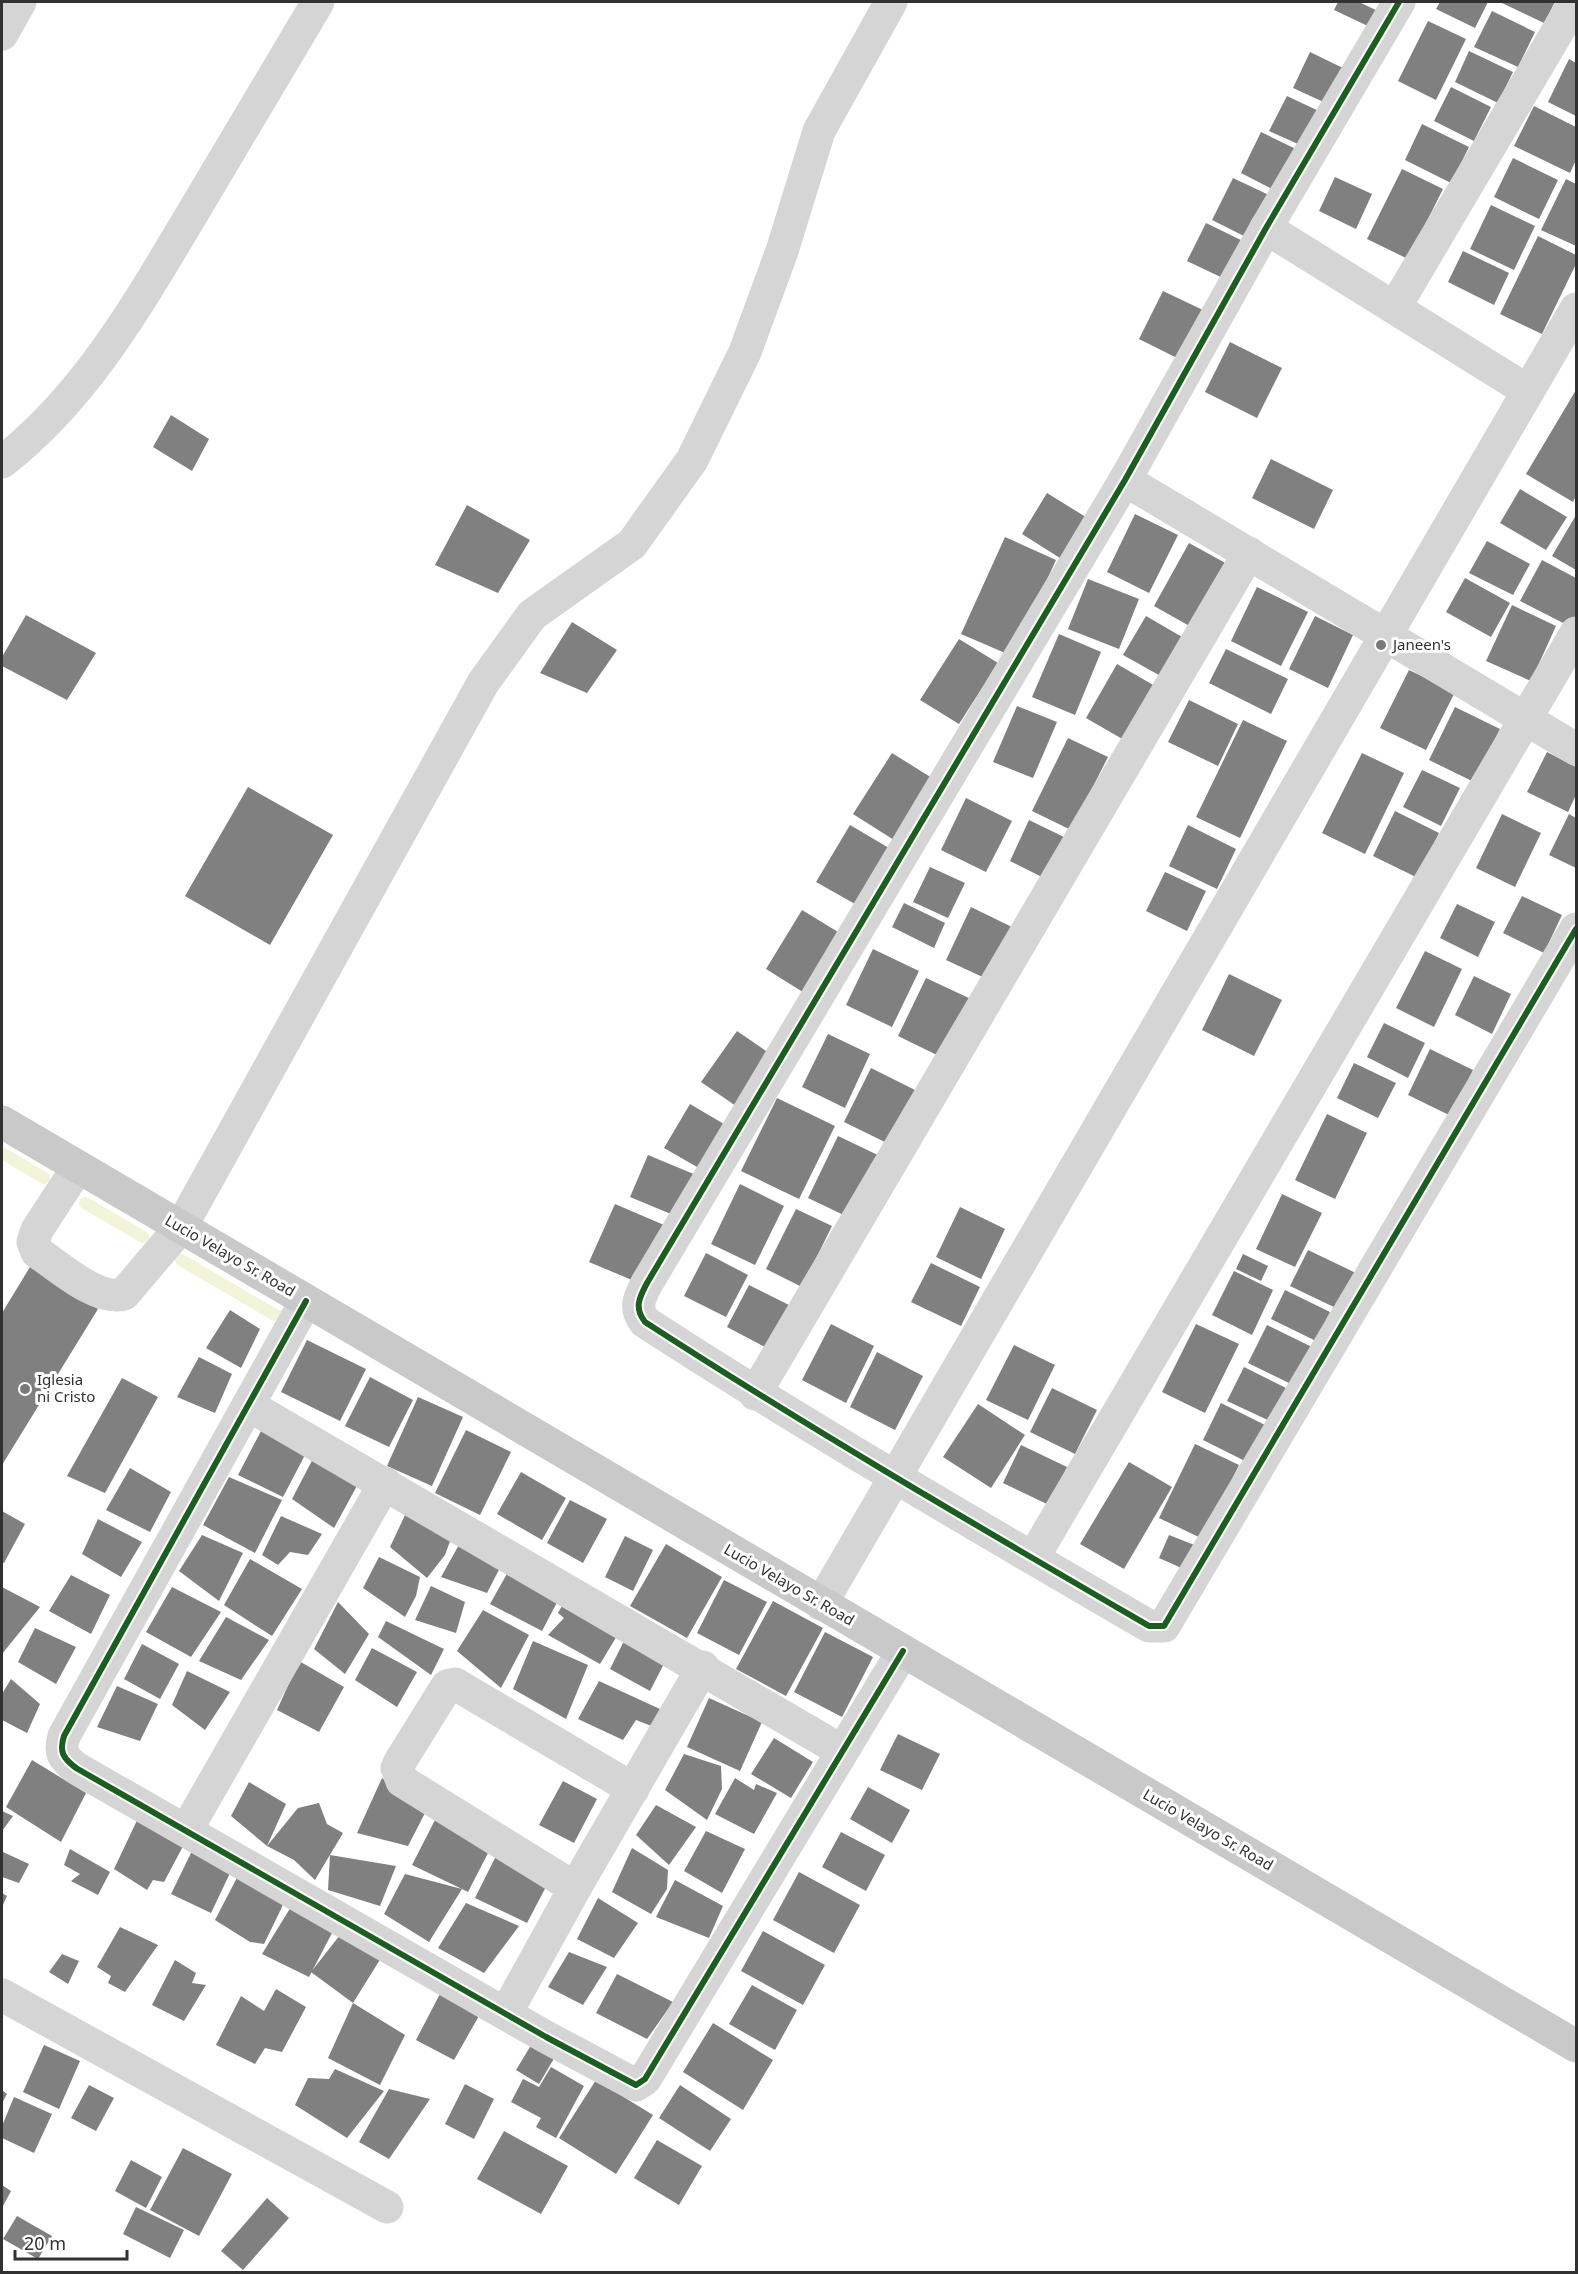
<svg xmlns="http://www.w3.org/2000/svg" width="1578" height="2274" font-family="'Noto Sans',sans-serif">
<rect width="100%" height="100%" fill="#fff"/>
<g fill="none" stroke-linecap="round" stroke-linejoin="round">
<g stroke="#f1f4d9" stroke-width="12">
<polyline points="2,1153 44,1178"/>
<polyline points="85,1203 143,1237"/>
<polyline points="181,1260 275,1315 293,1319"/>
</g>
</g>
<g fill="#808080">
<polygon points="1338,2 1359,2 1380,12 1372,28 1334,10"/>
<polygon points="1440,2 1488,2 1475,28 1436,9"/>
<polygon points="1500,2 1555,2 1544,23"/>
<polygon points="1492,11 1535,32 1518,67 1474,47"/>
<polygon points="1428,21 1466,39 1436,100 1398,81"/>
<polygon points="1469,51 1513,72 1498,103 1455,82"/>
<polygon points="1310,52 1347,70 1330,105 1293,88"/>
<polygon points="1569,59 1576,63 1576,116 1548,102"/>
<polygon points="1451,87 1491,107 1474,141 1434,121"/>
<polygon points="1287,96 1323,113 1307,148 1269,131"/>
<polygon points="1534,106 1576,127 1576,160 1570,173 1514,146"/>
<polygon points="1422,124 1469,147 1451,183 1405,160"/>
<polygon points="1261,132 1298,150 1278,192 1241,173"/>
<polygon points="1513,158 1558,180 1539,219 1494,197"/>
<polygon points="1402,169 1443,189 1408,259 1367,239"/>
<polygon points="1335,177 1372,194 1356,229 1319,211"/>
<polygon points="1233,178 1271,196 1250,239 1212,220"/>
<polygon points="1566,179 1576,184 1576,246 1541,230"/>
<polygon points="1491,205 1535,226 1514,270 1470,249"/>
<polygon points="1206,223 1245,242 1227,280 1187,261"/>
<polygon points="1538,236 1576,255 1576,264 1542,334 1500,314"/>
<polygon points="1463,251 1509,273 1494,305 1448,282"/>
<polygon points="1163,291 1205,311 1181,360 1139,339"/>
<polygon points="1230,342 1282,368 1257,418 1205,392"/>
<polygon points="1576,390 1576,496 1573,502 1526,474"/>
<polygon points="171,415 209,439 192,471 153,447"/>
<polygon points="1271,459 1333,490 1314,529 1252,498"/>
<polygon points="1520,489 1567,517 1546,550 1500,523"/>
<polygon points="1047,493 1097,524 1071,565 1022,534"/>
<polygon points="467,505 530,540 498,593 435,565"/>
<polygon points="1135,514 1178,535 1149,593 1107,572"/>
<polygon points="1576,515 1576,570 1552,556"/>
<polygon points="1005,537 1056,560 1012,656 961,634"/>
<polygon points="1487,541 1530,564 1513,595 1469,573"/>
<polygon points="1189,543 1229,565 1193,628 1154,606"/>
<polygon points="1542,560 1576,578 1576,617 1571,627 1520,601"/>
<polygon points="1465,578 1510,603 1491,637 1446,612"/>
<polygon points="1088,579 1139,599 1119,649 1068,629"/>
<polygon points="1257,587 1308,612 1281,666 1231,641"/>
<polygon points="1512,605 1556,626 1531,681 1486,661"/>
<polygon points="26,615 96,653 67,700 2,666 2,657"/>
<polygon points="1146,616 1189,641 1166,679 1123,655"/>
<polygon points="1315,616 1353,635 1328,688 1289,669"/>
<polygon points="572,622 617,650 587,693 540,673"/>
<polygon points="1059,634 1101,652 1075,715 1032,697"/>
<polygon points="959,639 998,663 959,724 920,700"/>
<polygon points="1226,649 1288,679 1271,714 1209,683"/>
<polygon points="1117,664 1155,686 1124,740 1086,718"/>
<polygon points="1409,670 1455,692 1426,750 1380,728"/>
<polygon points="1189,700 1238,724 1218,766 1168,742"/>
<polygon points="1017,706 1057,722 1033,778 993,762"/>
<polygon points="1455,707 1500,729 1474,782 1429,760"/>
<polygon points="1243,720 1287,741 1240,838 1196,817"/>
<polygon points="1068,738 1108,757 1071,830 1032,811"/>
<polygon points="1547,752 1576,767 1576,795 1568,812 1527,792"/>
<polygon points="892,753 932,778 894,840 853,814"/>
<polygon points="1362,753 1404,773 1365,854 1322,833"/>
<polygon points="1422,770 1460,788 1441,826 1403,807"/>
<polygon points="248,787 333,835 270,945 185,896"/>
<polygon points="966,798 1012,821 986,872 941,850"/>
<polygon points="1395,811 1439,833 1418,878 1373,856"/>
<polygon points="1502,814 1541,833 1515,887 1476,868"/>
<polygon points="1569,814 1576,818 1576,868 1549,855"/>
<polygon points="1029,820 1066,838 1046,879 1010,861"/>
<polygon points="850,825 889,848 855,904 816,882"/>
<polygon points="1188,825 1236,849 1217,889 1169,866"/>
<polygon points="930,867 965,883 948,918 913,902"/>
<polygon points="1165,872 1206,891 1187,931 1146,911"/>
<polygon points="1522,896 1562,915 1544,953 1503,933"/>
<polygon points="904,903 945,923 934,948 892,927"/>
<polygon points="1457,904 1495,922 1478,957 1440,938"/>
<polygon points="971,907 1014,928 989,980 946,960"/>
<polygon points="802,910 843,935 806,994 766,969"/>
<polygon points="873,949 919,971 892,1027 846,1005"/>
<polygon points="1425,951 1462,969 1434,1027 1396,1008"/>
<polygon points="1229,974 1282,1000 1254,1056 1202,1030"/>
<polygon points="1474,976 1511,994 1492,1034 1455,1015"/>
<polygon points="926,978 971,999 943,1058 898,1036"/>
<polygon points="1384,1023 1425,1043 1408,1078 1367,1057"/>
<polygon points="737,1031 772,1055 736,1106 701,1082"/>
<polygon points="828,1034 870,1054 845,1108 802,1087"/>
<polygon points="1430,1049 1473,1070 1451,1116 1408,1095"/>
<polygon points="1354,1063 1396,1083 1378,1118 1337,1098"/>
<polygon points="871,1068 917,1091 891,1145 844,1122"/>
<polygon points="777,1098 835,1126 799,1199 741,1171"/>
<polygon points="690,1104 729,1127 704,1171 664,1148"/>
<polygon points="1327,1114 1367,1133 1335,1199 1295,1180"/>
<polygon points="838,1136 882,1157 852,1219 808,1198"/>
<polygon points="648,1155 696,1175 678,1217 630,1197"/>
<polygon points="740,1184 784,1206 755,1265 711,1244"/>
<polygon points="1282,1194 1322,1213 1295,1267 1256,1249"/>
<polygon points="615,1204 664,1225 639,1283 589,1262"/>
<polygon points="960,1207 1005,1229 981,1279 936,1257"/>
<polygon points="796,1209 832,1226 802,1287 766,1269"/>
<polygon points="1308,1250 1358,1274 1340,1310 1290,1286"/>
<polygon points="706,1253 748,1275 726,1317 684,1296"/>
<polygon points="1243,1254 1268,1266 1261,1281 1236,1269"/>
<polygon points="931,1263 980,1287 961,1326 911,1302"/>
<polygon points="30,1267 98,1309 2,1465 2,1313"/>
<polygon points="1234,1271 1273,1290 1252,1335 1212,1315"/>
<polygon points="749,1285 791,1306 769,1349 727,1327"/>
<polygon points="1285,1290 1330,1312 1316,1341 1271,1319"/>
<polygon points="230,1310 260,1329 241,1368 206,1348"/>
<polygon points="831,1324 874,1346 846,1403 802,1380"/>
<polygon points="1196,1324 1239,1344 1205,1413 1162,1392"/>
<polygon points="1267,1325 1312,1347 1293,1385 1248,1363"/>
<polygon points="307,1340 366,1369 340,1421 281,1392"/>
<polygon points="1014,1345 1055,1365 1028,1420 986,1400"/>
<polygon points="877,1352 923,1376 895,1430 850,1407"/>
<polygon points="199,1357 232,1374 215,1413 177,1397"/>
<polygon points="1244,1367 1290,1390 1274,1423 1227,1401"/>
<polygon points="370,1377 413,1400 389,1447 345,1426"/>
<polygon points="122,1378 158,1397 105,1493 67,1476"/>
<polygon points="1052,1388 1097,1410 1075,1454 1030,1432"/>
<polygon points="418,1397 463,1417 432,1486 387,1466"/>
<polygon points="1221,1403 1267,1426 1249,1463 1203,1440"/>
<polygon points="978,1404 1025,1435 991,1488 943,1457"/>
<polygon points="466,1430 511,1452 480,1515 435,1493"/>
<polygon points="261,1431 305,1455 283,1497 238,1475"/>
<polygon points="1195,1444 1239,1465 1203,1539 1159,1518"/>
<polygon points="1021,1445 1067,1467 1049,1505 1003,1483"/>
<polygon points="317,1451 358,1484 334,1528 292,1499"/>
<polygon points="1129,1462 1172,1487 1124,1569 1080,1544"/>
<polygon points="130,1468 171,1492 150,1532 106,1510"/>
<polygon points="521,1472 566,1498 542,1540 497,1514"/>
<polygon points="229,1477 282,1500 255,1553 203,1525"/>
<polygon points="570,1500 607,1519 583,1563 547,1543"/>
<polygon points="2,1511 25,1524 4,1563 2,1562"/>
<polygon points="406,1513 453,1533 445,1555 427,1578 390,1547"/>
<polygon points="281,1516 322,1534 308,1555 290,1552 278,1565 262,1555"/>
<polygon points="98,1519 142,1542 121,1577 82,1554"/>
<polygon points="202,1535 243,1553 219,1601 179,1571"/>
<polygon points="1169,1535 1197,1546 1186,1570 1159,1558"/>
<polygon points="625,1536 653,1550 633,1591 605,1577"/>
<polygon points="460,1543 504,1560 487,1593 441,1577"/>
<polygon points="666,1544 722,1577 687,1638 630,1606"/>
<polygon points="379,1557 420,1577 416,1596 405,1617 363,1588"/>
<polygon points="250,1559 302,1589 272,1636 224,1605"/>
<polygon points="514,1561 563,1591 542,1631 490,1604"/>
<polygon points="71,1575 110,1595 91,1634 49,1611"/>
<polygon points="724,1580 767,1602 739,1655 697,1633"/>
<polygon points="431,1586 465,1602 456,1633 415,1620"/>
<polygon points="2,1587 40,1607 2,1654"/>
<polygon points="172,1587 221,1612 191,1657 146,1632"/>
<polygon points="568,1595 623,1626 600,1664 548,1635 564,1618 558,1613"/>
<polygon points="773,1601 823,1628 786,1696 736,1669"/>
<polygon points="338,1602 369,1634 345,1674 314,1649"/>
<polygon points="483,1610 529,1635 501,1688 457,1651"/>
<polygon points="226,1617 269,1640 241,1680 199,1661"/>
<polygon points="386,1621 444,1649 431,1675 378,1637"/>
<polygon points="35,1628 76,1647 56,1684 18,1662"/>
<polygon points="825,1632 873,1657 842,1717 794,1692"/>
<polygon points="628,1633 669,1654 650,1691 610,1669"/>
<polygon points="533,1641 588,1665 566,1719 513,1689"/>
<polygon points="142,1644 179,1664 160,1699 124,1679"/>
<polygon points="372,1648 417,1672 397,1707 355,1680"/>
<polygon points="299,1661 344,1687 319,1732 277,1710"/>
<polygon points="187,1671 230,1692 205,1730 172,1705"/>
<polygon points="11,1679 40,1704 27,1733 2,1720 2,1694"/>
<polygon points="599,1681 660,1709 654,1727 636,1720 623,1740 578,1719"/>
<polygon points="117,1686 158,1704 140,1741 97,1727"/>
<polygon points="709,1698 762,1722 740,1771 687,1747"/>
<polygon points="898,1734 940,1754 922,1790 880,1770"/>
<polygon points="774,1738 813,1762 791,1798 751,1774"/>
<polygon points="684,1754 721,1766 722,1789 707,1820 665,1790"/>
<polygon points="32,1760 86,1793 61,1842 6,1807"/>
<polygon points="382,1778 425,1813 408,1846 357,1833"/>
<polygon points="735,1778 754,1790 756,1784 777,1793 754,1834 715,1814"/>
<polygon points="563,1781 597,1799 574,1843 539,1825"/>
<polygon points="249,1782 286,1804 267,1846 231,1816"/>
<polygon points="868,1787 910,1810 892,1843 850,1819"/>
<polygon points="319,1803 327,1824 343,1833 315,1880 294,1860 267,1846 298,1808"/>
<polygon points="656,1805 696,1827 669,1865 636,1835"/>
<polygon points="2,1811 13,1816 2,1831"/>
<polygon points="140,1814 189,1835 164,1882 153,1880 147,1890 114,1869"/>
<polygon points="435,1820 488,1853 468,1892 462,1889 429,1942 384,1914 405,1874 462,1889 412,1865"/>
<polygon points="706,1831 745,1849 722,1893 684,1871"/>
<polygon points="841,1832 885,1855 866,1891 822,1867"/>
<polygon points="632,1848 668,1870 667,1889 651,1914 612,1892"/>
<polygon points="70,1849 110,1872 98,1895 71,1881 80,1874 64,1865"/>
<polygon points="192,1851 231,1871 211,1913 171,1894"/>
<polygon points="3,1852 29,1864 19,1883 2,1877"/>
<polygon points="498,1852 548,1883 527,1923 475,1898"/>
<polygon points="330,1855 396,1866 380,1906 328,1890"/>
<polygon points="241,1870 284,1895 282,1907 264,1944 250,1942 215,1920"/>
<polygon points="799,1872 860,1905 834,1953 773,1920"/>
<polygon points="675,1880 723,1906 709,1938 656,1917"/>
<polygon points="2,1893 7,1896 2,1907"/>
<polygon points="598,1898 638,1923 614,1958 577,1939"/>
<polygon points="294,1902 332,1933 309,1977 262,1954"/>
<polygon points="466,1903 519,1926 484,1973 438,1948"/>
<polygon points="120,1927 158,1945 125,1992 108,1983 111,1976 97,1967"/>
<polygon points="763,1931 825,1965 803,2005 741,1971"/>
<polygon points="340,1935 381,1958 353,2003 311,1972"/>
<polygon points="569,1952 607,1967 583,2005 548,1987"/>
<polygon points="62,1954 79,1961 68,1984 49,1972"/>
<polygon points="175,1960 196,1973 192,1983 206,1985 184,2021 152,2005"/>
<polygon points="617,1974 673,2002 647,2039 596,2013"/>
<polygon points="752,1985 797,2010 775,2050 729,2024"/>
<polygon points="276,1989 306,2007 282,2052 265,2048 255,2064 216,2045 241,1996 264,2011"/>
<polygon points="442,1990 484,2007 454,2060 416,2040"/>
<polygon points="353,2003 405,2035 380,2085 328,2058"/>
<polygon points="713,2023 773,2060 743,2110 683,2072"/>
<polygon points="533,2042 556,2055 539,2084 516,2070"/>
<polygon points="44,2045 80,2061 59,2109 23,2092"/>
<polygon points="551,2067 584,2086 556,2138 536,2127 541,2118 511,2102 523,2079 539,2087"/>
<polygon points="335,2069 384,2091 347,2138 295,2105 308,2078 329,2079"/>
<polygon points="596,2080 653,2115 616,2174 559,2138"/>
<polygon points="465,2084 494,2099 474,2139 445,2124"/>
<polygon points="89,2085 114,2098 96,2131 71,2118"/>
<polygon points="680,2085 731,2119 710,2151 659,2118"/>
<polygon points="389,2089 430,2099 389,2159 359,2142"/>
<polygon points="2,2090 7,2094 2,2103"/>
<polygon points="14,2097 52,2114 34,2153 2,2138 2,2126"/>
<polygon points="504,2131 568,2166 541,2214 477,2179"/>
<polygon points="657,2140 702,2166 679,2205 634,2178"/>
<polygon points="183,2148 232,2174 199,2236 150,2210"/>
<polygon points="131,2160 162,2177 146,2208 115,2191"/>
<polygon points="2,2185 11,2191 2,2208"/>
<polygon points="267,2198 289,2218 243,2270 221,2251"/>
<polygon points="136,2207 184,2230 170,2258 123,2234"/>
<polygon points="17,2216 52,2236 38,2259 3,2239"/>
</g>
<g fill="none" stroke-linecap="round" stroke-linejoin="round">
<g stroke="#d5d5d5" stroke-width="33">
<path d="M1399 2 1266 228 1125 480 647 1283C639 1298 634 1308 645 1322 810 1429 979 1527 1149 1626H1164L1576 929"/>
<polyline points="2,34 20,2"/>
<polyline points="1266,228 1528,391"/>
<polyline points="1395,307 1575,2"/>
<path d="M2 462C86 397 138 304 192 214 234 143 276 72 318 2"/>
<polyline points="1125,480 1576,749"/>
<path d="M78 1167 37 1230 33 1242 37 1252C58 1266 98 1302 124 1294L181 1227 483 683 532 615 632 544 692 460 745 352 782 251 819 131 891 2"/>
<path d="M306 1301 64 1736C59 1752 63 1758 76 1768L546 2037 636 2085 645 2079 903 1651"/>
<polyline points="755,1394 1249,553"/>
<polyline points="248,1405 842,1751"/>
<polyline points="1033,1558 1576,633"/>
<polyline points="821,1604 1576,309"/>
<polyline points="187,1829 385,1483"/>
<polyline points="575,1888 402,1781 397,1768 401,1760 447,1686 455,1684 633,1789"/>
<polyline points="2,1995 387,2207"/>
<polyline points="506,2013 575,1888 703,1667"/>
</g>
<polyline stroke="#c9c9c9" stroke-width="33" points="2,1122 1576,2046"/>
<defs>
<g id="cycleway">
<path d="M1399 2 1266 228 1125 480 647 1283C639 1298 634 1308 645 1322 810 1429 979 1527 1149 1626H1164L1576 929"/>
<path d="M306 1301 64 1736C59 1752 63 1758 76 1768L546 2037 636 2085 645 2079 903 1651"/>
</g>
</defs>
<use href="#cycleway" stroke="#fff" stroke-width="10"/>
<use href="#cycleway" stroke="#1b5e20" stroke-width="6"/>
</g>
<g fill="#797979" stroke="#fff" stroke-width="2">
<circle cx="1381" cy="645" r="6"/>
<circle cx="25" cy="1389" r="6"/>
</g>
<g text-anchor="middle" stroke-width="6" stroke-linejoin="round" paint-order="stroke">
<g font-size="15" fill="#313131" stroke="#fff" text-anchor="start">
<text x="1393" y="650">Janeen's</text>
<text x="37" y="1385">Iglesia<tspan x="37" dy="17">ni Cristo</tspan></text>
</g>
<g font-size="15" fill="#313131" stroke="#fff">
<text transform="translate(230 1256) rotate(30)" y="5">Lucio Velayo Sr. Road</text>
<text transform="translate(789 1585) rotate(30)" y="5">Lucio Velayo Sr. Road</text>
<text transform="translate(1208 1830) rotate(30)" y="5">Lucio Velayo Sr. Road</text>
</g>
</g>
<rect width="1578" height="2274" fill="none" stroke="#313131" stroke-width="6"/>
<path d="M15 2250v9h112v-9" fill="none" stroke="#313131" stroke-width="3"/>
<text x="24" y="2250" font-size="18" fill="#313131" stroke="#ffffff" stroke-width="4.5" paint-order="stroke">20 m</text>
</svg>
